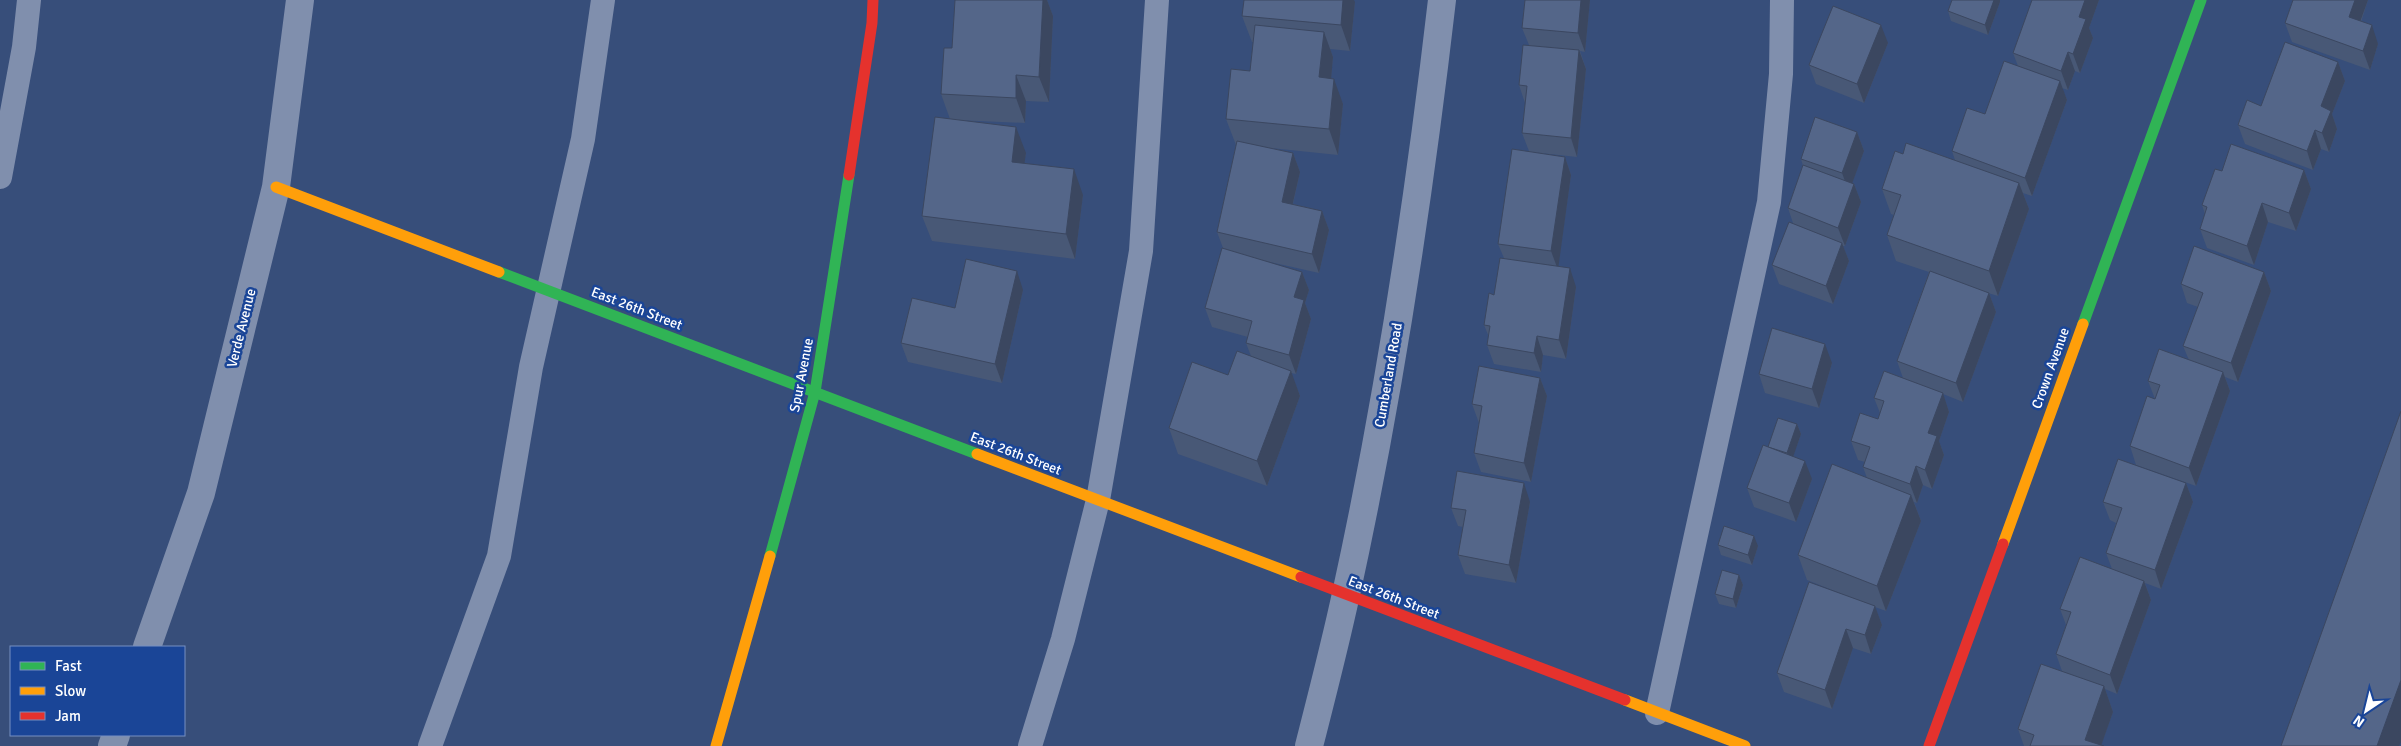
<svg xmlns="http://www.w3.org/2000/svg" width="2401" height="746" font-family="Signika,sans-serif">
<rect width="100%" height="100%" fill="#374e7a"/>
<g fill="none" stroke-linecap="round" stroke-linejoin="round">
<g stroke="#808fad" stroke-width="24">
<polyline points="0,177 24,47 29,0"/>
<polyline points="1657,713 1769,202 1781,74 1782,0"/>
<polyline points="430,746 499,556 531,367 583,139 603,0"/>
<polyline points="1030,746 1063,639 1098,500 1141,251 1157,0"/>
</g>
<g stroke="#808fad" stroke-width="28">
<polyline points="147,647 201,493 276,187 300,0"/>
<polyline points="112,746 116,735"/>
<path d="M1309 746C1322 695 1335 645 1346 594 1389 398 1419 199 1442 0"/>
</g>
<g stroke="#30b455" stroke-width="11">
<polyline points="499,272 977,454"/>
<polyline points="2083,324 2201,0"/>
<polyline points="770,556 815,392 849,175"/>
</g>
<g stroke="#ff9f0a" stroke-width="11">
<polyline points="276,187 499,272"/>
<polyline points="977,454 1301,577"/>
<polyline points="2003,544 2083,324"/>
<polyline points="1625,700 1745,746"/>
<polyline points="716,746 770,556"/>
</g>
<g stroke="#e5322d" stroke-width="11">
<polyline points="849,175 872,23 873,0"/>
<polyline points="1301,577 1625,700"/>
<polyline points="1929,746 2003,544"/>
</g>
</g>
<g fill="#485876">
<polygon points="955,0 1047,0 1053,16 1049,102 1026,101 1025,123 956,120 1026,153 1024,163 1083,195 1075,259 932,241 922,216 950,119 941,94 952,48"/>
<polygon points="1525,0 1590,0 1585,52 1580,51 1586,69 1577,157 1531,152 1565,157 1571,175 1558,267 1576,287 1566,359 1543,355 1541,372 1494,364 1487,345 1489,337 1484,325 1494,295 1504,258 1498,244 1529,151 1522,133 1525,103 1519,85 1529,45 1522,28"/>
<polygon points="2032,0 2099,0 2089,28 2093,38 2080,73 2075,71 2068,90 2062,88 2067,100 2032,196 2023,193 2029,209 1998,296 1988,293 1989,293 1996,312 1963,402 1943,394 1949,412 1939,441 1944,455 1932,489 1923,485 1917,503 1914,502 1921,521 1886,611 1875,607 1882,625 1871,654 1853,648 1832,709 1784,692 1777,673 1842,594 1807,580 1798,555 1867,478 1863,467 1865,462 1858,460 1851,441 1878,419 1880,413 1874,398 1903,378 1897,361 1929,272 1896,261 1887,235 1894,215 1891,214 1882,189 1903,154 1955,160 1952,151 1985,114 2018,66 2013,53"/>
<polygon points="2293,0 2368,0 2361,22 2378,44 2370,70 2292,42 2285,23"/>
<polygon points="1355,2 1350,51 1330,49 1333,57 1331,78 1343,104 1338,155 1271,148 1293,153 1300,172 1293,204 1322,211 1329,230 1319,273 1261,260 1302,272 1309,290 1305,303 1311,319 1296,374 1291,373 1300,396 1267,486 1178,454 1169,428 1251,356 1246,343 1248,337 1212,327 1205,308 1223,248 1217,232 1236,145 1226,119 1250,71 1253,42 1252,42 1242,16"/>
<polygon points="2000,2 1988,35 1951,21 1948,11"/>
<polygon points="1888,43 1864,103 1816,84 1809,65"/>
<polygon points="2338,62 2345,81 2332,114 2337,129 2329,152 2321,149 2313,170 2245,144 2238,125 2261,106"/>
<polygon points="1857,132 1864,151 1852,183 1854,184 1861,202 1845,246 1843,246 1849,261 1833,304 1779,284 1772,265 1793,223 1788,208 1803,166 1801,159"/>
<polygon points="2304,170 2311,189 2296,231 2268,222 2254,265 2207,248 2200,229 2205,214 2202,205 2222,171"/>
<polygon points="2264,272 2271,291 2238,382 2225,377 2230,391 2196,486 2136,465 2130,446 2155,399 2148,381 2189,360 2183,346 2198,307 2187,303 2181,284"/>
<polygon points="1023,290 1002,383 908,362 901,343 955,308"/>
<polygon points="1832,363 1819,408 1765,393 1759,374"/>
<polygon points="1540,378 1547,396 1531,482 1481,472 1474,453 1479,423 1472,404"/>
<polygon points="1797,424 1801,434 1793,456 1812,479 1796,522 1754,507 1747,488 1769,447"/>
<polygon points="2186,483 2193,502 2161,589 2145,583 2151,600 2117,694 2105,689 2113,712 2101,745 2104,746 2024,746 2018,729 2062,671 2056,654 2066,625 2060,609 2112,569 2106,553 2116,523 2110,520 2103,502"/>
<polygon points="1530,502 1516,583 1465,574 1458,555 1463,527 1458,526 1451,508"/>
<polygon points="1718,545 1758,546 1752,565 1721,555"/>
<polygon points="1739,575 1743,585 1736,608 1719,604 1715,594"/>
</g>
<g fill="#3b4760">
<polygon points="1043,0 1047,0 1053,16 1049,102 1039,77"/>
<polygon points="1343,0 1354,0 1355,2 1350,51 1341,25"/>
<polygon points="1581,0 1590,0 1585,52 1578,33"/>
<polygon points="1994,0 2000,0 2000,2 1988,35 1985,25"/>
<polygon points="2085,0 2099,0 2089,28 2093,38 2080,73 2073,54 2079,17"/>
<polygon points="2355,0 2368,0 2355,36 2349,17"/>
<polygon points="1881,25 1888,43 1864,103 1857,84"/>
<polygon points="2372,25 2378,44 2370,70 2363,51"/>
<polygon points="1324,32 1333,57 1329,103 1319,77"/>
<polygon points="1579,50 1586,69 1577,157 1571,138"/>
<polygon points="2068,52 2075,71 2068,90 2061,71"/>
<polygon points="2338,62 2345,81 2332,114 2337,129 2329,152 2322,133 2321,106"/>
<polygon points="1016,75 1026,101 1025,123 1016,98"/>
<polygon points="1334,79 1343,104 1338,155 1329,129"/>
<polygon points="2060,81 2067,100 2032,196 2025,178"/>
<polygon points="1016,127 1026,153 1021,187 1012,162"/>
<polygon points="2315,130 2321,149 2313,170 2307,151"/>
<polygon points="1857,132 1864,151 1849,192 1842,173"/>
<polygon points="1293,153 1300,172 1289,220 1282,202"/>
<polygon points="1565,157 1571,175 1558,270 1551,251"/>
<polygon points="1074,169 1083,195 1075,259 1066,234"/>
<polygon points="2304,170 2311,189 2296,231 2289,213"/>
<polygon points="2019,183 2029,209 1998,296 1989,271"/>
<polygon points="1854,184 1861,202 1845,246 1838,228"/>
<polygon points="2262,203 2268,222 2254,265 2247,246"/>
<polygon points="1322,211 1329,230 1319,273 1312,254"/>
<polygon points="1842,243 1849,261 1833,304 1826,286"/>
<polygon points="1570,268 1576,287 1566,359 1559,340"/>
<polygon points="1017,271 1023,290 1002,383 995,364"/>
<polygon points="1302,272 1309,290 1305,303 1311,319 1296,374 1289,355 1294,297"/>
<polygon points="2264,272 2271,291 2238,382 2231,363"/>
<polygon points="1989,293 1996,312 1963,402 1956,383"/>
<polygon points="1537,336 1543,355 1541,372 1534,353"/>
<polygon points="1825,344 1832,363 1819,408 1812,389"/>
<polygon points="1291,371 1300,396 1267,486 1257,461"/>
<polygon points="2223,372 2230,391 2196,486 2189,468"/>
<polygon points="1540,378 1547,396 1531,482 1524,463"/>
<polygon points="1943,393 1949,412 1939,441 1944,455 1932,489 1925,470 1928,433"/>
<polygon points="1797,424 1801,434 1791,463 1787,453"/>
<polygon points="1805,461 1812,479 1796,522 1789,503"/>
<polygon points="1916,466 1923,485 1917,503 1910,484"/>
<polygon points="1524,483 1530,502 1516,583 1509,565"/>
<polygon points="2186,483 2193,502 2161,589 2155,570"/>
<polygon points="1911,495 1921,521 1886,611 1877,586"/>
<polygon points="1754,536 1758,546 1752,565 1748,555"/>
<polygon points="1739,575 1743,585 1736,608 1733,599"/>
<polygon points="2144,581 2151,600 2117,694 2110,675"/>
<polygon points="1875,606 1882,625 1871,654 1865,635"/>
<polygon points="1846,629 1853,648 1832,709 1825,690"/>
<polygon points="2401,680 2401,742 2399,746 2377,746"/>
<polygon points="2104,686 2113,712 2101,746 2085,740"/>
</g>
<g fill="#546689" stroke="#3b4760">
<polygon points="955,0 1043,0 1039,77 1016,75 1016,98 941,94 944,48 952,48"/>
<polygon points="1244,0 1343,0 1341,25 1242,16"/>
<polygon points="1525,0 1581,0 1578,33 1522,28"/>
<polygon points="1952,0 1994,0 1985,25 1948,11"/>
<polygon points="2032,0 2085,0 2079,17 2086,19 2073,54 2068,52 2061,71 2013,53"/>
<polygon points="2293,0 2355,0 2349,17 2372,25 2363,51 2285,23"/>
<polygon points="1833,6 1881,25 1857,84 1809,65"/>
<polygon points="1255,25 1324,32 1319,77 1334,79 1329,129 1226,119 1231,69 1250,71"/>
<polygon points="2285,42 2338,62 2321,106 2331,111 2322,133 2315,130 2307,151 2238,125 2247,100 2261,106"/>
<polygon points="1523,45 1579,50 1571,138 1522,133 1527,86 1519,85"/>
<polygon points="2004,61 2060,81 2025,178 1952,151 1967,108 1985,114"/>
<polygon points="935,117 1016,127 1012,162 1074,169 1066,234 922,216"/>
<polygon points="1815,117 1857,132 1842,173 1801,159"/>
<polygon points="1237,141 1293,153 1282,202 1322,211 1312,254 1217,232"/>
<polygon points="1906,143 2019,183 1989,271 1887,235 1901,195 1882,189 1895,151 1903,154"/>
<polygon points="2231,144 2304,170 2289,213 2262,203 2247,246 2200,229 2207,207 2202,205 2215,169 2222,171"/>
<polygon points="1512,149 1565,157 1551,251 1498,244"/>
<polygon points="1803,165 1854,184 1838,228 1788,208"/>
<polygon points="1789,222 1842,243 1826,286 1772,265"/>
<polygon points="2194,246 2264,272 2231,363 2183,346 2203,293 2181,284"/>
<polygon points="1222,248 1302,272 1294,297 1304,300 1289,355 1246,343 1252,321 1205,308"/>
<polygon points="1500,258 1570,268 1559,340 1537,336 1534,353 1487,345 1490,326 1484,325 1489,293 1494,295"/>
<polygon points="966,259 1017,271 995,364 901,343 912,298 955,308"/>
<polygon points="1930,271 1989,293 1956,383 1897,361"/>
<polygon points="1772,328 1825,344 1812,389 1759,374"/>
<polygon points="2159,349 2223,372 2189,468 2130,446 2147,396 2155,399 2160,385 2148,381"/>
<polygon points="1237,351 1291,371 1257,461 1169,428 1192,362 1228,375"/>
<polygon points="1479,366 1540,378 1524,463 1474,453 1482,406 1472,404"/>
<polygon points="1884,371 1943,393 1928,433 1937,436 1925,470 1916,466 1910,484 1863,467 1870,447 1851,441 1860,413 1878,419 1884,401 1874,398"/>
<polygon points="2401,411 2401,680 2377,746 2281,746"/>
<polygon points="1778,418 1797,424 1787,453 1768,447"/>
<polygon points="1763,445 1805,461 1789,503 1747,488"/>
<polygon points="2118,459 2186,483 2155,570 2106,553 2122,508 2103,502"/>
<polygon points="1832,464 1911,495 1877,586 1798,555"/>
<polygon points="1457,471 1524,483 1509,565 1458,555 1466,510 1451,508"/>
<polygon points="1724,526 1754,536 1748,555 1718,545"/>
<polygon points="2080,557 2144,581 2110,675 2056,654 2071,612 2060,609"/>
<polygon points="1722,570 1739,575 1733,599 1715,594"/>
<polygon points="1809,582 1875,606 1865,635 1846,629 1825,690 1777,673"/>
<polygon points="2041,664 2104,686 2085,740 2104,746 2030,746 2034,735 2018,729"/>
</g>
<g text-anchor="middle" stroke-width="5" stroke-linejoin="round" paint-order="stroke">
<g font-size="14" fill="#fff" stroke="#1a4597">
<text transform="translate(637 308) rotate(21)" y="5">East 26th Street</text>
<text transform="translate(241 328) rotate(-76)" y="5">Verde Avenue</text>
<text transform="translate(2050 368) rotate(-70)" y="5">Crown Avenue</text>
<text transform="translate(801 375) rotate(-79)" y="5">Spur Avenue</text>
<text transform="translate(1388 375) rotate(-80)" y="5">Cumberland Road</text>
<text transform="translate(1016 453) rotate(21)" y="5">East 26th Street</text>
<text transform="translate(1394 597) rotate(21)" y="5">East 26th Street</text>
</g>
</g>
<rect x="10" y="646" width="175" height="90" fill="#1a4597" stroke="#768fc1"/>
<rect x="20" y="662" width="25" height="8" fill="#30b455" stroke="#768fc1"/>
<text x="55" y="671" font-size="15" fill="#ffffff">Fast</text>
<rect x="20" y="687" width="25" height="8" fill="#ff9f0a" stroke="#768fc1"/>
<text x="55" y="696" font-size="15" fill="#ffffff">Slow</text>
<rect x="20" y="712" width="25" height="8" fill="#e5322d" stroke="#768fc1"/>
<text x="55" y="721" font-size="15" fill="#ffffff">Jam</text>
<g transform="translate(2366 711) rotate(215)" stroke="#1a4597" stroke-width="4" paint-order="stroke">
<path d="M0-4L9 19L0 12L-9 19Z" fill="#ffffff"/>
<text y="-8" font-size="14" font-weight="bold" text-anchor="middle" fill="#ffffff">N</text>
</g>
</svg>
